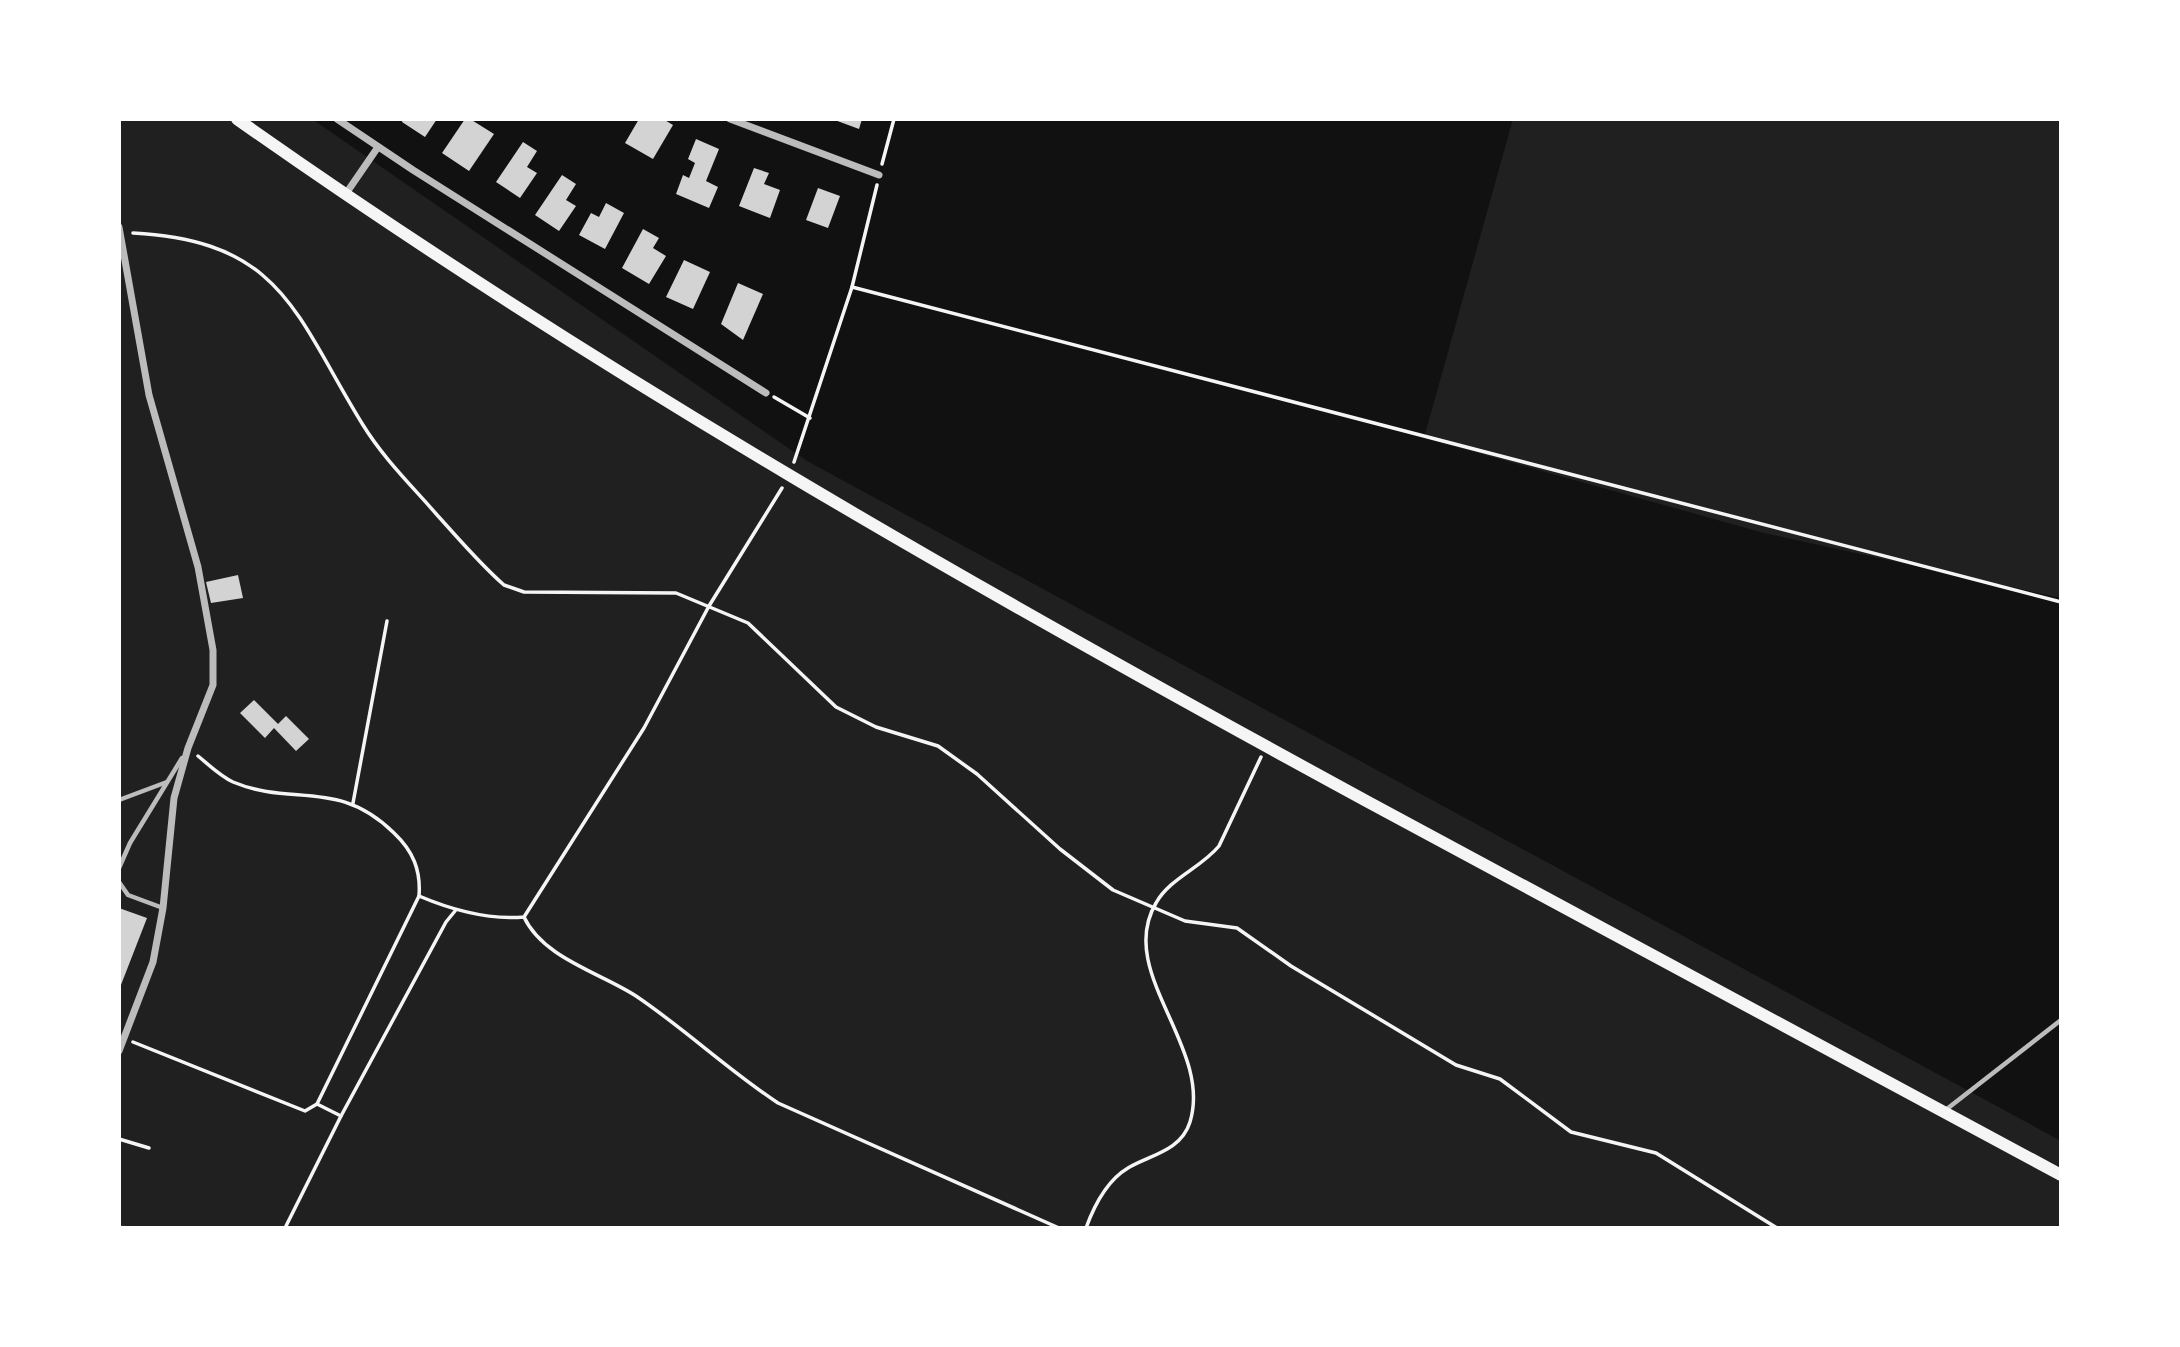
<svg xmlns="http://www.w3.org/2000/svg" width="2180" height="1347" font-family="'Fira Sans',sans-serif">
<rect width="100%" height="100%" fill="#111"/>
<g fill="#202020">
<polygon points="119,119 312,119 807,461 2061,1141 2061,1228 119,1228"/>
<polygon points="1513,119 2061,119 2061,598 1764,533 1424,438"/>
</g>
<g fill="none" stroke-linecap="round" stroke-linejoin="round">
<polyline stroke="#333" stroke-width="5" points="119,1227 124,1228"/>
</g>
<g fill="#d3d3d3">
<polygon points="403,119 437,119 425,137 402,122"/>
<polygon points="465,119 470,119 494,134 469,171 442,153"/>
<polygon points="639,119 663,119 673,125 653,159 625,143"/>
<polygon points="832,119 862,119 859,129"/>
<polygon points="696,139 719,149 706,181 718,187 709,208 676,194 683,175 689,178 695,163 688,159"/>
<polygon points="523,142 537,151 527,167 537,173 520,198 496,182"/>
<polygon points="754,168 769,173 764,184 780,190 770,218 739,206"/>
<polygon points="562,175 576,184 566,200 576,206 559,231 535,215"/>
<polygon points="818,188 840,196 828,228 806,220"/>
<polygon points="606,203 624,213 605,249 579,235 591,213 599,217"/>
<polygon points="643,229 659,238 653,248 666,256 649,284 622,268"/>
<polygon points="684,260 710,272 693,309 666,297"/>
<polygon points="738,283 763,294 743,340 721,324"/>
<polygon points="238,575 243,598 211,603 206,582"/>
<polygon points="254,700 278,724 286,716 309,739 296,751 274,728 265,738 240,713"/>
<polygon points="119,908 147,918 119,990"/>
</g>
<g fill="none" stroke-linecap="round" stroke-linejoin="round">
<g stroke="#f5f5f5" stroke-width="3.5">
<polyline points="882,164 894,119"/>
<path d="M133 233C283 241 295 315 363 425 384 459 412 486 438 516 459 539 480 564 504 585L524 592 676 593 748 623 836 707 876 727 938 746 977 774 1060 849 1113 890 1185 921 1237 928 1291 966 1456 1065 1500 1079 1571 1132 1656 1153 1777 1228"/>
<polyline points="852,287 2061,602"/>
<polyline points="774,397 810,418"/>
<polyline points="794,462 852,287 877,185"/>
<path d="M198 756C209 765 220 776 233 782 293 807 338 778 394 833 413 851 421 870 419 896L317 1104"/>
<polyline points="353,803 387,621"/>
<path d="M419 896C452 910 488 920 524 917L644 728 709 606 782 488"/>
<path d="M524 917C543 958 601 973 636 996 685 1029 728 1070 778 1103L1059 1228"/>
<polyline points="133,1042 305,1111 317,1104 341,1116"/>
<polyline points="119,1139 149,1148"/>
<polyline points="285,1228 341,1116 446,922 455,911"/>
<path d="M1086 1228C1094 1206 1106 1181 1128 1168 1150 1155 1181 1151 1190 1122 1213 1047 1115 972 1156 903 1170 878 1201 868 1219 846L1261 757"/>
</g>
<g stroke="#bcbcbc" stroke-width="4.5">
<polyline points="119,800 167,782"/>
<polyline points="119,868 130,843 182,758"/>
<polyline points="119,882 128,895 163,908"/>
<polyline points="1943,1112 2061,1020"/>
</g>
<g stroke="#bcbcbc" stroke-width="7">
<polyline points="337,119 413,170 766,393"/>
<polyline points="730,119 879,175"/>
<polyline points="345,195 378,147"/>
<polyline points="119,227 149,395 198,567 213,650 213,685 188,748 174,798 163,908 153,962 119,1051"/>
</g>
<path stroke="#f5f5f5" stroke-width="12" d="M237 119C598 374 982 592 1370 803 1600 928 1830 1053 2061 1175"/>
</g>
<rect width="2180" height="1347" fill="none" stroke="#ffffff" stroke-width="242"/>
</svg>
